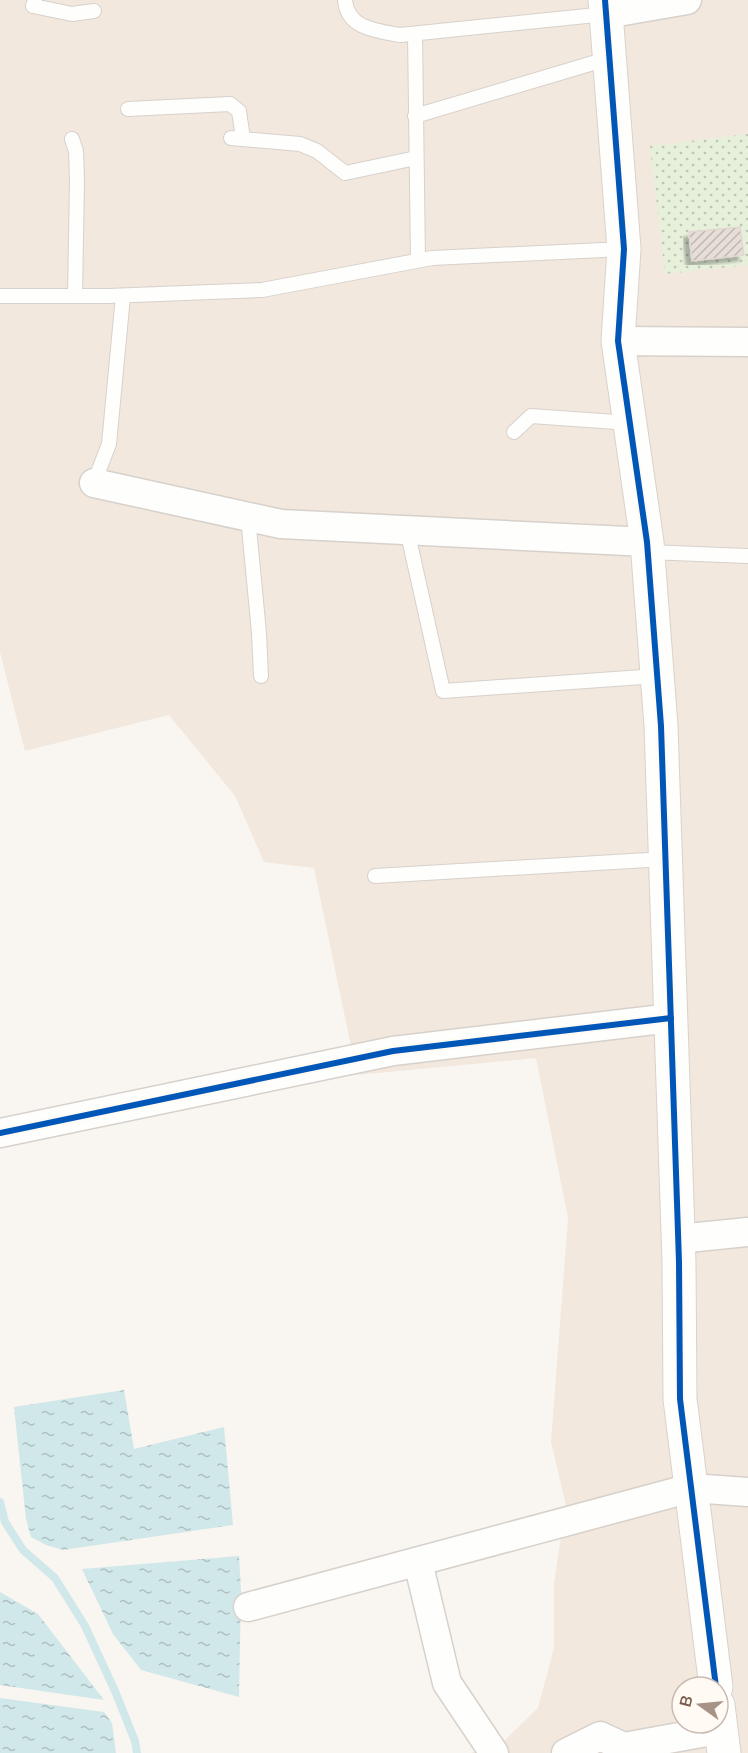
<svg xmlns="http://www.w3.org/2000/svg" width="748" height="1753" font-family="Mulish,sans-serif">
<defs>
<pattern id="park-dots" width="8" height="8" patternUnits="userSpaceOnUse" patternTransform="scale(1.5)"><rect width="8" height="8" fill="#e7f0db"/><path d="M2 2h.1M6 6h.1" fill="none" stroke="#c0c6b4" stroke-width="1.8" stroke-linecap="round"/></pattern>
<pattern id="water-ripples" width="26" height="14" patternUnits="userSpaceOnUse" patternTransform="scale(1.5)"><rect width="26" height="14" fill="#d0e8ea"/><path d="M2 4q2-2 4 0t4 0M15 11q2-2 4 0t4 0" fill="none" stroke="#aebfc0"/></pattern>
<pattern id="building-hatch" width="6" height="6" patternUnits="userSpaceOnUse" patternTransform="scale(1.5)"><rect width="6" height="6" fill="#e6ded7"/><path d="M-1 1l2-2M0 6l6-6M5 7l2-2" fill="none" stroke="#bfb7b1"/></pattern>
<filter id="shadow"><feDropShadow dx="-5.5" dy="5.5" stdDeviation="1.5" flood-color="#0004"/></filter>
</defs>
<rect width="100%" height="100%" fill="#f9f5f0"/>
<path fill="#f2e8de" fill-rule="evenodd" d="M0 0H748V1753H471L504 1741 538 1708 554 1648V1583L566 1505 551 1442 568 1218 536 1058 357 1075 314 868 264 862 235 796 169 715 25 751 0 652ZM682 1687H718V1723H682Z"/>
<polygon fill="url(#park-dots)" points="748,134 748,265 665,274 650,146"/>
<g fill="url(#water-ripples)">
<polygon points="124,1390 134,1449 224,1427 233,1525 63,1550 46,1545 31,1537 26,1519 14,1407"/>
<polygon points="239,1556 241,1590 239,1697 141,1670 113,1634 82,1569"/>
<polygon points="0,1592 38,1614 104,1700 0,1685"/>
<polygon points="0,1698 104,1712 112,1723 116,1753 0,1753"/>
</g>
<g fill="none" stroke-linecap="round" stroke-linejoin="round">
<polyline stroke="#d0e8ea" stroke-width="8" points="0,1502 5,1522 23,1550 55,1578 85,1626 115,1691 135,1741 137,1753"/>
</g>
<polygon fill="url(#building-hatch)" stroke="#e2d8d2" stroke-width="1.5" filter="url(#shadow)" points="740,227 744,255 692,261 689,232"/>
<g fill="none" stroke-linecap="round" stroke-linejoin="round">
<defs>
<g id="lane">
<polyline points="35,0 33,6 72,14 94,11"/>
<path d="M345 0C347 29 378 31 400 35L606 14"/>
<polyline points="415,34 418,260"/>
<polyline points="128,109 230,104 239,111 243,139"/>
<polyline points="415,116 610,58"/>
<polyline points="231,138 300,144 317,151 345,173 416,158"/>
<polyline points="72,139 76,151 77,180 75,296"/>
<polyline points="0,296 108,296 262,290 432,258 624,249"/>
<polyline points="514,432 531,416 630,423"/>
<polyline points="94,483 109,444 123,296"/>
<polyline points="248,517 259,633 261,676"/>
<polyline points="407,530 443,691 657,676"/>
<polyline points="648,552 748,556"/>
<polyline points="375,876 665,859"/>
</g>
<g id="street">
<polyline points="606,14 687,0"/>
<polyline points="618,341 748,342"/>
<polyline points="94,483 281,524 647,542"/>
<polyline points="0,1133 393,1051 671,1018"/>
<polyline points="678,1239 748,1232"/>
<polyline points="418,1562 447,1683 494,1753"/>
<polyline points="248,1607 691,1488 748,1492"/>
<polyline points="566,1753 600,1736 624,1747 701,1733 720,1724"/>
</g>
<g id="secondary">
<polyline points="605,0 624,249 618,341 647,542 661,726 679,1262 680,1399 716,1687"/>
<polyline points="718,1705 724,1753"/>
</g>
</defs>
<use href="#lane" stroke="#d7d1cb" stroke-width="16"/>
<use href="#street" stroke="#d7d1cb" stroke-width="31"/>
<use href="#secondary" stroke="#d9d2cb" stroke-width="35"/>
<use href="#lane" stroke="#fefefd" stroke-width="14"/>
<use href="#street" stroke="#fefefd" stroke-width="28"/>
<use href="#secondary" stroke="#fefefd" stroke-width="33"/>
<defs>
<g id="cycleway">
<polyline points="605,0 624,249 618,341 647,542 661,726 679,1262 680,1399 716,1687"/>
<polyline points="0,1133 393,1051 671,1018"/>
</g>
</defs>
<use href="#cycleway" stroke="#fffaf3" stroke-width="10"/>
<use href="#cycleway" stroke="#0057b8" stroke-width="6"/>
</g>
<g transform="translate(700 1705) rotate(285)"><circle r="28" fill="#fffaf3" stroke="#cabbb1" stroke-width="1.5"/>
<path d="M0-4.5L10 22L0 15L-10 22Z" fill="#a69286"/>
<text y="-9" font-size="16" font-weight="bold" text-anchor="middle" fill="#7a5c4d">B</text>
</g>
</svg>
